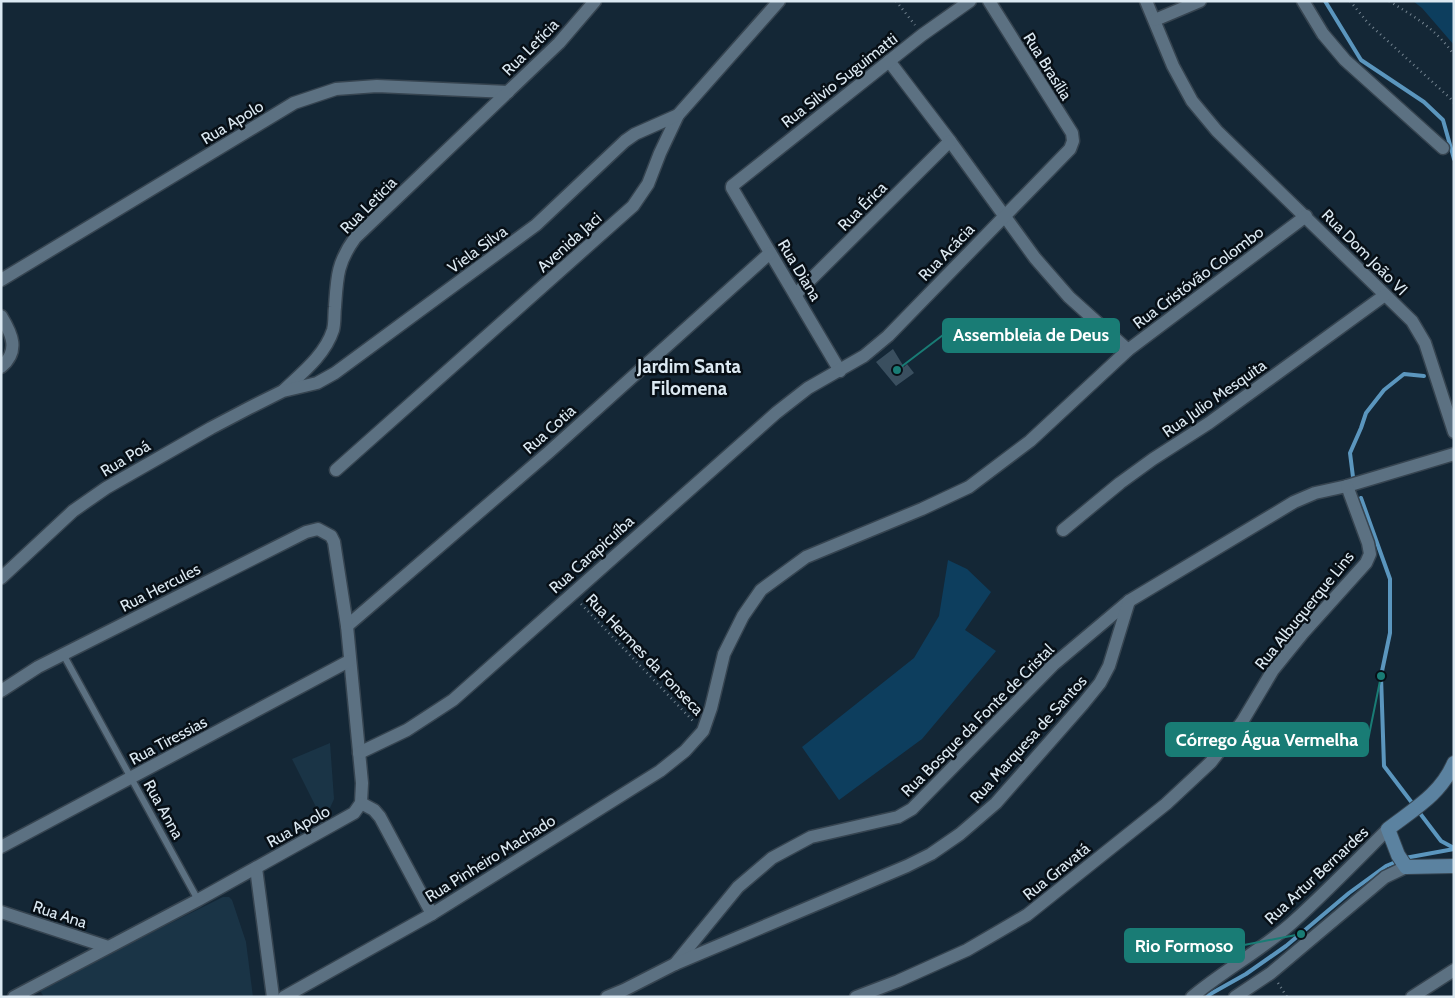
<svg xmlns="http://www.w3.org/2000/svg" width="1455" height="998" font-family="Cabin,sans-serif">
<rect width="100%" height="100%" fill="#142736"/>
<g fill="#1a3446">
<polygon points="330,743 334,799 330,808 320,815 292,759"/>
<polygon points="223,897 229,897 232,900 246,942 253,997 44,997 39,989"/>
</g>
<g fill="#0d3e5e">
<polygon points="1413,1 1454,1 1454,45 1422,8"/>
<polygon points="948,560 967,569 991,592 965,630 996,651 922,739 839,800 802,747 914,658 939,616"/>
</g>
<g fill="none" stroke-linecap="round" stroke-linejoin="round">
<g stroke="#5b96be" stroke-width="4">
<polyline points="1325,1 1361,60 1424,102 1443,120 1454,159"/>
<polyline points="1353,477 1350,453 1361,428 1366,413 1384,390 1404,374 1424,376"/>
<polyline points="1361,498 1390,579 1390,633 1381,676 1384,766 1441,841 1454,848"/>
<polyline points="1405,858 1454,849"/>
<polyline points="1205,997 1246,974 1286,946 1349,893 1386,866 1398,861"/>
</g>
</g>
<polygon fill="#3a4f5f" points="893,349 904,367 907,364 914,373 896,386 876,362"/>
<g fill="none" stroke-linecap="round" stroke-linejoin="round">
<defs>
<polyline id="service" points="63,654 198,900"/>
<g id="minor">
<polyline points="1146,1 1173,66 1192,101 1217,131 1412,321 1425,343 1454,432"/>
<polyline points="1303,1 1323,34 1345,60 1443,148"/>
<polyline points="1155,20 1200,1"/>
<polyline points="889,61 950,141 1035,258 1069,297 1128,350"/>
<polyline points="1,280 294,103 336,89 377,86 508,92"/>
<polyline points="796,294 950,141"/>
<path d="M1 316C12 334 20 351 1 367"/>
<polyline points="840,371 732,188 732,186 922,35 970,1"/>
<path d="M284 390C302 373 325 355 333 330 335 323 334 314 335 307 337 277 337 263 355 238L559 43 595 1"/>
<polyline points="336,470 633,206 648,184 660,153 678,115 779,1"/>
<polyline points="1063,530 1120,483 1153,459 1209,423 1385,295"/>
<polyline points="1,578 73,511 106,488 211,428 249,408 283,391 317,383 335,373 536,225 625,141 635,134 678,115"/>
<polyline points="347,626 549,452 770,253"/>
<polyline points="1,691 38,667 306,532 318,529 331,536 334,542 347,626 362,783 361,803 354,813 198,900 14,997"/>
<polyline points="359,753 407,730 453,700 776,413 808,388 864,356 888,336 1070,149 1073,141 1072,133 989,1"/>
<polyline points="361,803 374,810 380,817 432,914"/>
<polyline points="1,847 349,661"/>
<polyline points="256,868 273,997"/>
<polyline points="1,912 108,947"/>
<polyline points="675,964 738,887 772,858 811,837 898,817 912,809 1053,665 1129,601 1294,502 1315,493 1347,486 1454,454"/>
<polyline points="284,997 432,914 660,771 685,751 703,731 711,708 724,654 743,616 761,590 806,557 922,509 969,487 1030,441 1128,350 1306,216"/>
<polyline points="607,997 624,990 675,964 907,866 931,854 960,834 996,803 1083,704 1100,683 1109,666 1129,601"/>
<polyline points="856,997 898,981 967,950 1027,915 1166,804 1211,762 1242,722 1273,670 1303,633 1366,563 1370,554 1368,543 1347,486"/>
<path d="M1192 997C1224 970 1262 950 1293 922 1326 892 1357 860 1388 829"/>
<polyline points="1235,997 1271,973 1385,877 1406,867"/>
<polyline points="1412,997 1454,970"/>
</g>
<path id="secondary" d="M1454 763C1441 794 1414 809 1388 829L1398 855 1406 867 1454 866"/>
</defs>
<use href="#service" stroke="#364450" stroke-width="9"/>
<use href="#minor" stroke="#364450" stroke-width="15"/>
<use href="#secondary" stroke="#364450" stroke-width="16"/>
<g stroke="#748490" stroke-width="2.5" stroke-dasharray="1 4" stroke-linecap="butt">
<polyline points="896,1 915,25"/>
<polyline points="1350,1 1368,23 1450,98 1454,103"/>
<path d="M1389 1C1415 17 1436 29 1454 55"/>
<polyline points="581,604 693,721"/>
<polyline points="1278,983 1287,997"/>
</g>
<use href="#service" stroke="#5c7182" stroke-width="6"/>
<use href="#minor" stroke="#5c7182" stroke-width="12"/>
<use href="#secondary" stroke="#5b82a0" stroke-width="14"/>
</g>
<g text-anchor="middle" stroke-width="5" stroke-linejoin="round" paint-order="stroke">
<g font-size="16" fill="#dce9f2" stroke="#070f16">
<text transform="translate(530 47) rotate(-45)" y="6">Rua Letícia</text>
<text transform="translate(1048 66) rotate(58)" y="6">Rua Brasília</text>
<text transform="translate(839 80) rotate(-38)" y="6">Rua Silvio Suguimatti</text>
<text transform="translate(232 122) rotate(-31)" y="6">Rua Apolo</text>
<text transform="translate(368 205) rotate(-45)" y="6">Rua Leticia</text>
<text transform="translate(862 206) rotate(-45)" y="6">Rua Érica</text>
<text transform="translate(569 242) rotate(-42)" y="6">Avenida Jaci</text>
<text transform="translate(477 249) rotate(-36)" y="6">Viela Silva</text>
<text transform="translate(946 252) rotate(-46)" y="6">Rua Acácia</text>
<text transform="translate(1365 252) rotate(45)" y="6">Rua Dom João VI</text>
<text transform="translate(800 270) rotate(59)" y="6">Rua Diana</text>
<text transform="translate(1198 277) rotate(-37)" y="6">Rua Cristóvão Colombo</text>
<text transform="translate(1214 398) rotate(-35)" y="6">Rua Julio Mesquita</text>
<text transform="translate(549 429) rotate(-42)" y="6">Rua Cotia</text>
<text transform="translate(125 458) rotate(-31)" y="6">Rua Poá</text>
<text transform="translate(591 554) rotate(-42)" y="6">Rua Carapicuíba</text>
<text transform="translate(160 587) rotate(-27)" y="6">Rua Hercules</text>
<text transform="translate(1304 610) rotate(-51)" y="6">Rua Albuquerque Lins</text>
<text transform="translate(645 654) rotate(46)" y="6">Rua Hermes da Fonseca</text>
<text transform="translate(977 720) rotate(-45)" y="6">Rua Bosque da Fonte de Cristal</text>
<text transform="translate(1028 739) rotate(-48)" y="6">Rua Marquesa de Santos</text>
<text transform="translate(168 740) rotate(-28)" y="6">Rua Tiressias</text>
<text transform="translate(164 809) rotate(61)" y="6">Rua Anna</text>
<text transform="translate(298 826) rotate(-29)" y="6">Rua Apolo</text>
<text transform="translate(490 858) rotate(-32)" y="6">Rua Pinheiro Machado</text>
<text transform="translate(1056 871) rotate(-39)" y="6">Rua Gravatá</text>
<text transform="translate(1316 875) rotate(-43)" y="6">Rua Artur Bernardes</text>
<text transform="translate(60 914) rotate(18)" y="6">Rua Ana</text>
</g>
<g font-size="19" font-weight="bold" fill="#dce9f2" stroke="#070f16">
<text x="689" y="373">Jardim Santa<tspan x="689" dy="22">Filomena</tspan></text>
</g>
</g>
<path fill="none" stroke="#197c75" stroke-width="2" d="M897 370L943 335M1381 676L1368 740M1301 934L1244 945"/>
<g fill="#197c75" stroke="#070f16" stroke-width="2">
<circle cx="897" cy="370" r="5"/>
<circle cx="1381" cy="676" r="5"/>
<circle cx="1301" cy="934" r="5"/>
</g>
<g fill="#197c75" stroke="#197c75" stroke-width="2">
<rect x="943" y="319" width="176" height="33" rx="5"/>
<rect x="1166" y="723" width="202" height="33" rx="5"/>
<rect x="1125" y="929" width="119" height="33" rx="5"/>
</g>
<g font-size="18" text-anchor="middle" font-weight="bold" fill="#fff">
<text x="1031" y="341">Assembleia de Deus</text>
<text x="1267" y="746">Córrego Água Vermelha</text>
<text x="1184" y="952">Rio Formoso</text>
</g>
<rect width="1455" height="998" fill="none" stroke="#dce9f2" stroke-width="5"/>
</svg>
